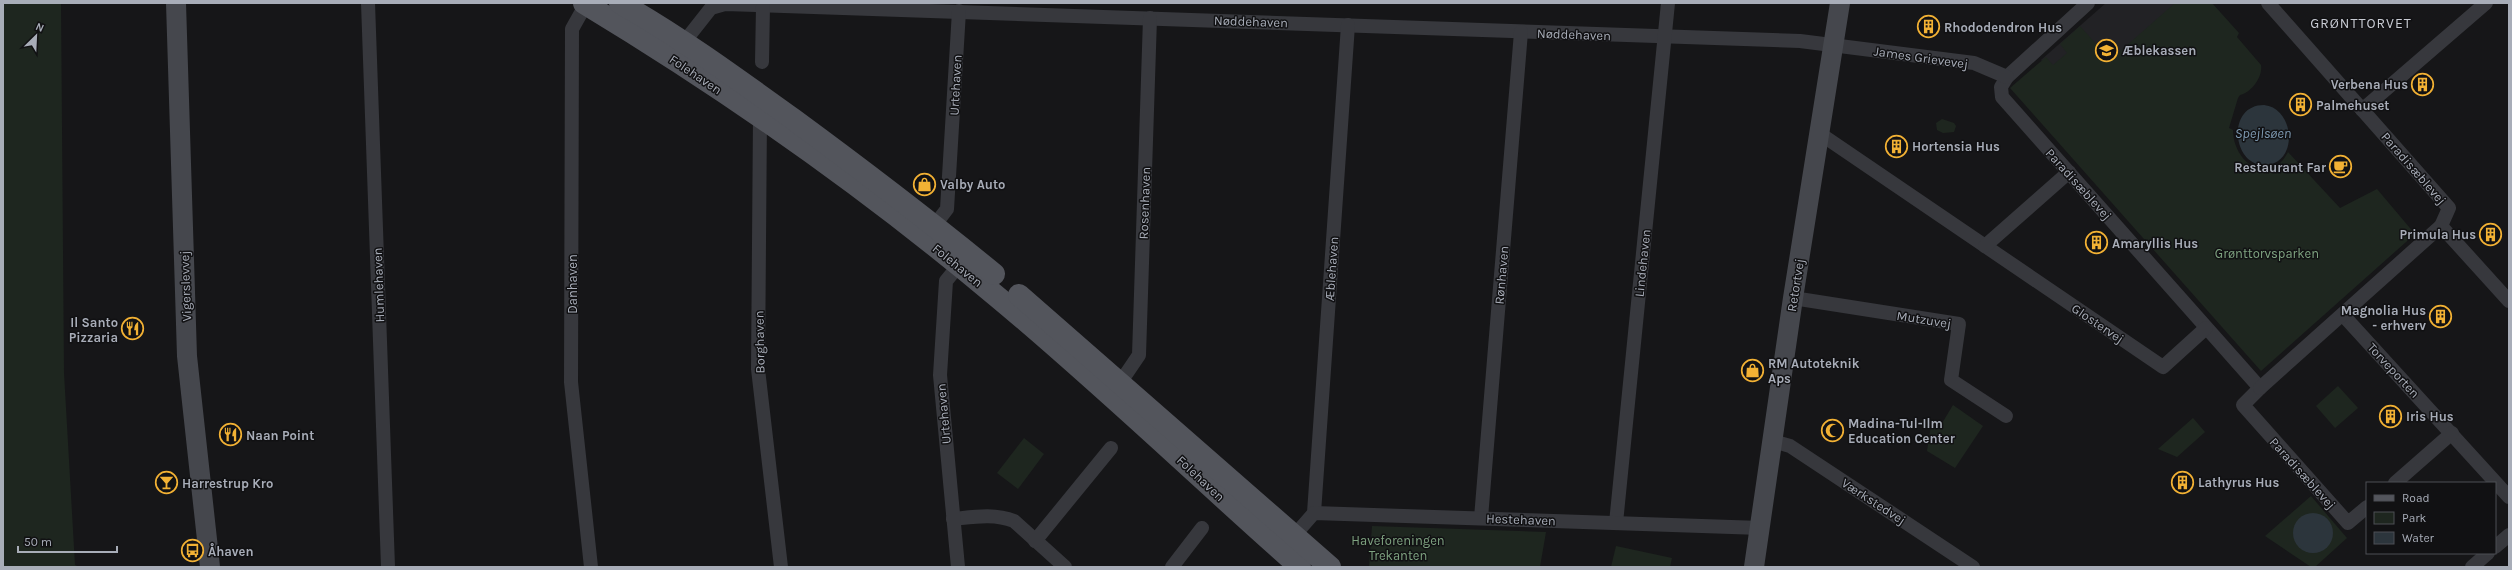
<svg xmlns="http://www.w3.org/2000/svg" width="2512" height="570" font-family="Karla,sans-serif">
<rect width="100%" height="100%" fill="#161618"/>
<polygon fill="#222225" points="2106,3 2183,3 2084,108 2041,60"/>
<g fill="#1e261f">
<polygon points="3,3 61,3 64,373 75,565 79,567 3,567"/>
<path d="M2175 3H2212L2239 33 2237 37 2261 65C2263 77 2251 93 2240 95L2238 98 2229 128 2233 130C2233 163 2270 188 2288 152L2340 208 2377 189 2415 234 2261 371 2010 88 2046 57 2053 65 2067 53 2060 44 2080 26 2107 56 2114 51 2117 54Z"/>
<polygon points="1942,119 1954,123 1956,126 1954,132 1943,133 1937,130 1936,123"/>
<polygon points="2338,386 2358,408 2335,428 2316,406"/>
<polygon points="1953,405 1983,426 1955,468 1927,451 1931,425 1941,425"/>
<polygon points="2193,418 2205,432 2177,457 2158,449"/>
<polygon points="1024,438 1044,454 1018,489 997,473"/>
<polygon points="2311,496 2347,538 2315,567 2311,567 2265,536"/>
<polygon points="1372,526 1546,532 1540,567 1369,567"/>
<polygon points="1616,546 1672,558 1670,567 1611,567"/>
</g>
<g fill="#2c353c">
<path d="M2264 105C2295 108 2299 164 2265 165 2232 166 2226 105 2264 105Z"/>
<circle cx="2313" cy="533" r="20"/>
</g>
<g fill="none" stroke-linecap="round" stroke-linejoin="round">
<g stroke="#37383d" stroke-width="14">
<polyline points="368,3 388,567"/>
<polyline points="2088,3 2007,77 2001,87 2002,97 2260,388 2243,405 2348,523 2367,507"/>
<polyline points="586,4 572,29 571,382 591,567"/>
<polyline points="685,41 711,8 725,4 1800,41 1974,63 2007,77"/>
<polyline points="762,62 763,6"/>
<polyline points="2362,110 2486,3"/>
<polyline points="760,116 758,369 781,567"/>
<polyline points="1819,133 2163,367 2206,328"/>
<polyline points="934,226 947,209 959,11"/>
<polyline points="2441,226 2509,301"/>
<polyline points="1985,246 2069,172"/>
<polyline points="1793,298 1959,324 1951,380 2006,416"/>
<polyline points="2343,315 2509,497"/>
<polyline points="1120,383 1139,355 1150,18"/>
<polyline points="2260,388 2441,226 2449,208 2268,3"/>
<polyline points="1773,441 1790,446 1973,567"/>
<polyline points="2395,483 2452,433"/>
<polyline points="1314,513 1348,25"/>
<polyline points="1481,518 1521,32"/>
<path d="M953 519C973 517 994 513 1014 521L1065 567"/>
<polyline points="1616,523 1668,3"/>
<polyline points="1293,537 1314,513 1761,528"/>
<polyline points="1035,541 1111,448"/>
<polyline points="2495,547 2509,535"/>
<polyline points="958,567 940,375 946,281 959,265"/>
<polyline points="1172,567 1202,528"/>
<polyline points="2472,567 2488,553"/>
</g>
<g stroke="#45474d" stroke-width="20">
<polyline points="176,3 187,356 210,567"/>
<polyline points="1754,567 1793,298 1840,3"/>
</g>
<g stroke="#53555c" stroke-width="22">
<path d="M584 3C728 90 866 187 995 295 1100 382 1198 477 1300 567"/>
<path d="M620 3C680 37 736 78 793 119 861 169 928 220 994 274"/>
<polyline points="1019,295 1330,567"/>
</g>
</g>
<defs>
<symbol id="building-ring" viewBox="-11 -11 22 22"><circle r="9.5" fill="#111113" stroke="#f2b134" stroke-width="1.5"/><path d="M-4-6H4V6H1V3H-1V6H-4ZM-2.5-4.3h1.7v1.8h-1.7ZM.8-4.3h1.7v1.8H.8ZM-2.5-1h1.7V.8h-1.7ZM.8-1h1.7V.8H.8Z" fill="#f2b134"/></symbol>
<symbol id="school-ring" viewBox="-11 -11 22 22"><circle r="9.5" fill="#111113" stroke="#f2b134" stroke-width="1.5"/><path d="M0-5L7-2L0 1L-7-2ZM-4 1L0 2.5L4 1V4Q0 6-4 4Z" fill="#f2b134"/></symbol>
<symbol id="cafe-ring" viewBox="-11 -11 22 22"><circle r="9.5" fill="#111113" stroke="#f2b134" stroke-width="1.5"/><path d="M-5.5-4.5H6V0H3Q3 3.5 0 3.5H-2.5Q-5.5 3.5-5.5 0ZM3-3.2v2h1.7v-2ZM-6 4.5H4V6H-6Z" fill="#f2b134"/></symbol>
<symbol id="shop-ring" viewBox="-11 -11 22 22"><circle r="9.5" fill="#111113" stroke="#f2b134" stroke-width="1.5"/><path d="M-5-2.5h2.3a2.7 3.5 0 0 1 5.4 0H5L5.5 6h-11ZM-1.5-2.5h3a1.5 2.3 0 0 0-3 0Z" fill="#f2b134"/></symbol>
<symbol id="restaurant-ring" viewBox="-11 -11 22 22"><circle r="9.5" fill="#111113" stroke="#f2b134" stroke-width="1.5"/><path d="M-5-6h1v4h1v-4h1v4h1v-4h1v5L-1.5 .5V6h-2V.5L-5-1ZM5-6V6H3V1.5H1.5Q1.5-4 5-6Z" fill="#f2b134"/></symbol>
<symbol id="mosque-ring" viewBox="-11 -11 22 22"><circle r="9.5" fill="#111113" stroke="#f2b134" stroke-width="1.5"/><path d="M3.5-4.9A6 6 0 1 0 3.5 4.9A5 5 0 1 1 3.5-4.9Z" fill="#f2b134"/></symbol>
<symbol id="bar-ring" viewBox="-11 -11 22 22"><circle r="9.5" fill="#111113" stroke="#f2b134" stroke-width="1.5"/><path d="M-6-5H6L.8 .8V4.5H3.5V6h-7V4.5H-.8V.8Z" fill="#f2b134"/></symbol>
<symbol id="bus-ring" viewBox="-11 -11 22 22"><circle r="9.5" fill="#111113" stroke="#f2b134" stroke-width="1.5"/><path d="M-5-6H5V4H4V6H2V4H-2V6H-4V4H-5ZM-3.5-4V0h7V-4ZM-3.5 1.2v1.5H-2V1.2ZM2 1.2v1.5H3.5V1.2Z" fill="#f2b134"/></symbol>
</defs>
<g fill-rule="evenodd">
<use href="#building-ring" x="1916" y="14" width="25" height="25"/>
<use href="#school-ring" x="2094" y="38" width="25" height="25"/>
<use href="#building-ring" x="2410" y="72" width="25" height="25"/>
<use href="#building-ring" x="2288" y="92" width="25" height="25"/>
<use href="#building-ring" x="1884" y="134" width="25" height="25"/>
<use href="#cafe-ring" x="2328" y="154" width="25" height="25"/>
<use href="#shop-ring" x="912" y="172" width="25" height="25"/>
<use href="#building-ring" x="2478" y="222" width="25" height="25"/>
<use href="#building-ring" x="2084" y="230" width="25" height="25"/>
<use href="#building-ring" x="2428" y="304" width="25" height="25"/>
<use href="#restaurant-ring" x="120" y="316" width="25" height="25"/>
<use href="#shop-ring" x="1740" y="358" width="25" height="25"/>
<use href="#building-ring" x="2378" y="404" width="25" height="25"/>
<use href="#mosque-ring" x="1820" y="418" width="25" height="25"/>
<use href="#restaurant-ring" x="218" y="422" width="25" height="25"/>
<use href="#building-ring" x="2170" y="470" width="25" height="25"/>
<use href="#bar-ring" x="154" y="470" width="25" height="25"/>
<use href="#bus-ring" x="180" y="538" width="25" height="25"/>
</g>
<g text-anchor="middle" stroke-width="3" stroke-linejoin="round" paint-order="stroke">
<g font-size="13" fill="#a8adb8" stroke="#111113">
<text transform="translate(1251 21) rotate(2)" y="5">Nøddehaven</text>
<text transform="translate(1574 34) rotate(2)" y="5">Nøddehaven</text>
<text transform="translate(1921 57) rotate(8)" y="5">James Grievevej</text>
<text transform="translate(696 74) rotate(34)" y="5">Folehaven</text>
<text transform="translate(955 85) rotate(-87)" y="5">Urtehaven</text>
<text transform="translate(2414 168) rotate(49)" y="5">Paradisæblevej</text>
<text transform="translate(2079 184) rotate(48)" y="5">Paradisæblevej</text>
<text transform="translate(1144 203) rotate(-88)" y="5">Rosenhaven</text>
<text transform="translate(1642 263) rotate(-84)" y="5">Lindehaven</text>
<text transform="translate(958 265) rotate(39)" y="5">Folehaven</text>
<text transform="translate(1331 269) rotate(-86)" y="5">Æblehaven</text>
<text transform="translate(1501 275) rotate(-85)" y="5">Rønhaven</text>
<text transform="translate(572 284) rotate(-90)" y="5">Danhaven</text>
<text transform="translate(378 285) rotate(-92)" y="5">Humlehaven</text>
<text transform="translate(1795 285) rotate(-81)" y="5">Retortvej</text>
<text transform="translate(185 286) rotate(-92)" y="5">Vigerslevvej</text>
<text transform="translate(1924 319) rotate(9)" y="5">Mutzuvej</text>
<text transform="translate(2098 323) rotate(34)" y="5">Glostervej</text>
<text transform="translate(759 342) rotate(-91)" y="5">Borghaven</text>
<text transform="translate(2394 370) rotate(47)" y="5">Torveporten</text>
<text transform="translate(943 414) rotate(-95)" y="5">Urtehaven</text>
<text transform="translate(2303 473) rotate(48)" y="5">Paradisæblevej</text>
<text transform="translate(1201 478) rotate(43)" y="5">Folehaven</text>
<text transform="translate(1874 501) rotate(33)" y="5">Værkstedvej</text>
<text transform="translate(1521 519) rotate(2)" y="5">Hestehaven</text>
</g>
<g font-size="13" font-weight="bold" fill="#a8adb8" stroke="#111113" text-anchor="start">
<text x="1944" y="32">Rhododendron Hus</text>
<text x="2122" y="55">Æblekassen</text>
<text x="2408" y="89" text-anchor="end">Verbena Hus</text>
<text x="2316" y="110">Palmehuset</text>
<text x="1912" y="151">Hortensia Hus</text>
<text x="2326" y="172" text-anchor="end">Restaurant Far</text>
<text x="940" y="189">Valby Auto</text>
<text x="2476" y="239" text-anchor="end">Primula Hus</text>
<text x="2112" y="248">Amaryllis Hus</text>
<text x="2426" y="315" text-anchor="end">Magnolia Hus<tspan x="2426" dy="15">- erhverv</tspan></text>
<text x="118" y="327" text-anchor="end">Il Santo<tspan x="118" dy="15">Pizzaria</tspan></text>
<text x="1768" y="368">RM Autoteknik<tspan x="1768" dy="15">Aps</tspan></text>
<text x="2406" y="421">Iris Hus</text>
<text x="1848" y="428">Madina-Tul-Ilm<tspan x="1848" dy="15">Education Center</tspan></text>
<text x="246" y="440">Naan Point</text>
<text x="2198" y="487">Lathyrus Hus</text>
<text x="182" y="488">Harrestrup Kro</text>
<text x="208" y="556">Åhaven</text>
</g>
<g font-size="13" fill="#7fa381" stroke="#111113">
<text x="2267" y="258">Grønttorvsparken</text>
<text x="1398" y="545">Haveforeningen<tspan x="1398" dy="15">Trekanten</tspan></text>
</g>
<g font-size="14" letter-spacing="1" fill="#c9ccd4" stroke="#111113">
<text x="2361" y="28">GRØNTTORVET</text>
</g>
<g font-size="14" font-style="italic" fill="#7f9bb3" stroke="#111113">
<text x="2263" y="138">Spejlsøen</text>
</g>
</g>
<rect width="2512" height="570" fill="none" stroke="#a8adb8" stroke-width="8"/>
<rect x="2366" y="482" width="130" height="72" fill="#111113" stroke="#4d4f55"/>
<rect x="2374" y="495" width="20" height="6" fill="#53555c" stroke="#4d4f55"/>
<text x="2402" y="502" font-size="12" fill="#a8adb8">Road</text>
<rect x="2374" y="512" width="20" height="12" fill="#1e261f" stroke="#4d4f55"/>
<text x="2402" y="522" font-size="12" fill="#a8adb8">Park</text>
<rect x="2374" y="532" width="20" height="12" fill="#2c353c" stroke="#4d4f55"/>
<text x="2402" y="542" font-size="12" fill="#a8adb8">Water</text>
<g transform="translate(36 36) rotate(24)" stroke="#111113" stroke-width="3" paint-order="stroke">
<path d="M0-3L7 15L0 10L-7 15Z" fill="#a8adb8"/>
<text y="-6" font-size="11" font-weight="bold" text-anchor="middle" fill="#a8adb8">N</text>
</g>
<path d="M18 546v6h99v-6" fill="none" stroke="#a8adb8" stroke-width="2"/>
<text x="24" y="546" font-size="12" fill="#a8adb8" stroke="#111113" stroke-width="3" paint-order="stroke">50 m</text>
</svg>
